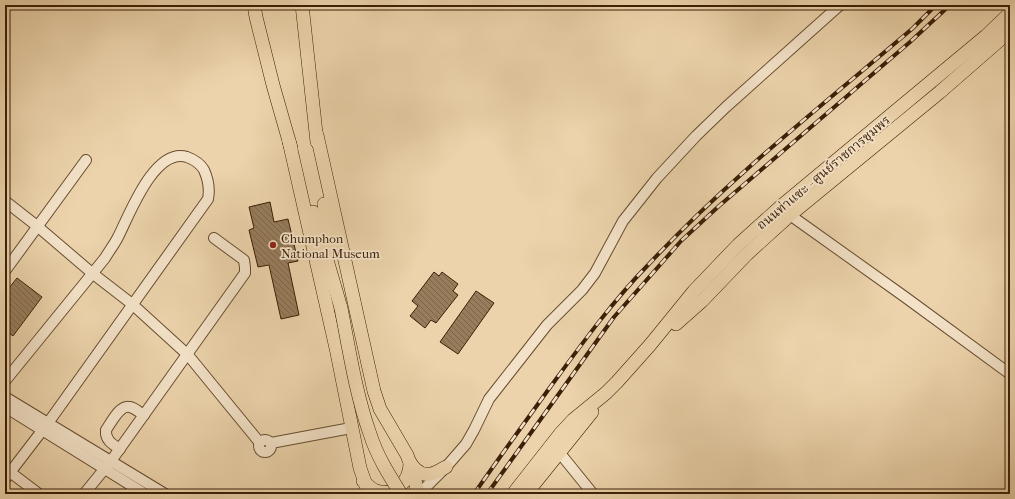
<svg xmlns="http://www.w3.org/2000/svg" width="1015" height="499" font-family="'IM FELL French Canon','Noto Serif Thai',serif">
<defs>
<pattern id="building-back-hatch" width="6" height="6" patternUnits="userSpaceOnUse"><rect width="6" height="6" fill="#977d5c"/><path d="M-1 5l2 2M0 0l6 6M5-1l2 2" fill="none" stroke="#7c664a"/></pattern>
</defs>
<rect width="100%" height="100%" fill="#ecd3ab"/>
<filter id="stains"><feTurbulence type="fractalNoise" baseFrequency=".005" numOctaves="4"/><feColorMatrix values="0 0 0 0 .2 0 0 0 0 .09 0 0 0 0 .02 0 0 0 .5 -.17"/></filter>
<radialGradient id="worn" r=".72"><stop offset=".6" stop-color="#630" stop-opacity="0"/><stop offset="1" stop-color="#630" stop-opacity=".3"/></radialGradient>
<g fill="url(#building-back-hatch)" stroke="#3b1f06">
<polygon points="270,202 274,222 288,219 298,261 288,263 299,315 281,319 269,265 258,267 249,230 254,228 249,207"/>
<polygon points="434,272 439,276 442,272 458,284 453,291 458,295 436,323 431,320 425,328 410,316 418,306 412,301"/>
<polygon points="17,278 42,297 13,336 5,330 5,293"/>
<polygon points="476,291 494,303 458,354 440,342"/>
</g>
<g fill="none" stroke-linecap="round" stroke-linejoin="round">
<defs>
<g id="minor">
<polyline points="5,201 37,226 92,273 132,304 188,355 260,443"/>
<polyline points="790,215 905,297 1010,374"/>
<polyline points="5,271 86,160"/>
<path d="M5 381 105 258C109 251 114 245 118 237 129 216 154 147 187 157 195 160 200 163 204 170 208 179 210 189 208 199L48 423 5 479"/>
<polyline points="5,397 165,494"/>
<polyline points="5,407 145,494"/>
<circle cx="265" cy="446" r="6"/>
<polyline points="271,443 351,428"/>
<path d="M120 449C112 444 105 440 106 430 111 423 120 404 130 407 135 408 140 413 144 415"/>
<polyline points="559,452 593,494"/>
<polyline points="10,472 39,494"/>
<polyline points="84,494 111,461 245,273 245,268 244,260 214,238"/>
<polyline points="419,494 446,467 466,444 474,430 489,399 547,325 582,290 595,273 623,221 657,178 696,136 726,107 840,5"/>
</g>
<g id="major">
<polyline points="254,5 256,17 273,85 291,148"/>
<polyline points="302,5 317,142"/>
<path d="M317 135 374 391 380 409 407 455C410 465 419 477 431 474 436 473 442 469 446 467"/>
<polyline points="289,141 336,348 360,468 369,494"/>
<polyline points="324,204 331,247"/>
<polyline points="313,212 341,308"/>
<polyline points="676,324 702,301 747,254 790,215 940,92 1010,31"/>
<polyline points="410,470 415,480 418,494"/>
<path d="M363 481C367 484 371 489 376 491 395 497 410 481 410 463"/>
<polyline points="513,494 560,434 573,420 606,393 617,382 650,345 694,291 738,245 779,208 986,36 1010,13"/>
<polyline points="526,494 592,412"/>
</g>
</defs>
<use href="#minor" stroke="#674c2f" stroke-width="12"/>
<use href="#major" stroke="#3b1f06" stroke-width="14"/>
<use href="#minor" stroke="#f3e2c8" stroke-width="10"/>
<use href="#major" stroke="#ecd3ab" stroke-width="13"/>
<defs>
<g id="rail">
<path d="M474 494C499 458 525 422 551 386 581 345 612 302 648 265 729 178 823 105 913 28L936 5"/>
<polyline points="487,494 614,317 681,241 719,206 910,42 950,5"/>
</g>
</defs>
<use href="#rail" stroke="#3b1f06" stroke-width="4"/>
<use href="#rail" stroke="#f3e2c8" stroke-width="2.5" stroke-dasharray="8" stroke-linecap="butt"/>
<defs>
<path id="major-bridge" d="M341 308C349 349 356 395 370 434 377 456 389 475 401 494"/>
</defs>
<use href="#major-bridge" stroke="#3b1f06" stroke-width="14" stroke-linecap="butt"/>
<use href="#major-bridge" stroke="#ecd3ab" stroke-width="13"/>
</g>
<circle fill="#8f2418" stroke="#f3e2c8" stroke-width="1.5" cx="273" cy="245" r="4"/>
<g text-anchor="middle" stroke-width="3.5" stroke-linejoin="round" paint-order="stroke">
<g font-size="13" fill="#3b1f06" stroke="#f3e2c8">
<text transform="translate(823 172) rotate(-40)" y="5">ถนนท่าแซะ - ศูนย์ราชการชุมพร</text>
</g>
<g font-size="13" fill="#3b1f06" stroke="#f3e2c8" text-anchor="start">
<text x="281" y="243">Chumphon<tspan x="281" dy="15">National Museum</tspan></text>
</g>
</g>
<rect width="1015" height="499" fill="none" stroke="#ecd3ab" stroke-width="20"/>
<rect x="6" y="6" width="1003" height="487" fill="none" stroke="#3b1f06" stroke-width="2"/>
<rect x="10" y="10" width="995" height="479" fill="none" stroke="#3b1f06"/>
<rect width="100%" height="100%" filter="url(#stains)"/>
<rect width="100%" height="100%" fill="url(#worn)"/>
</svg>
